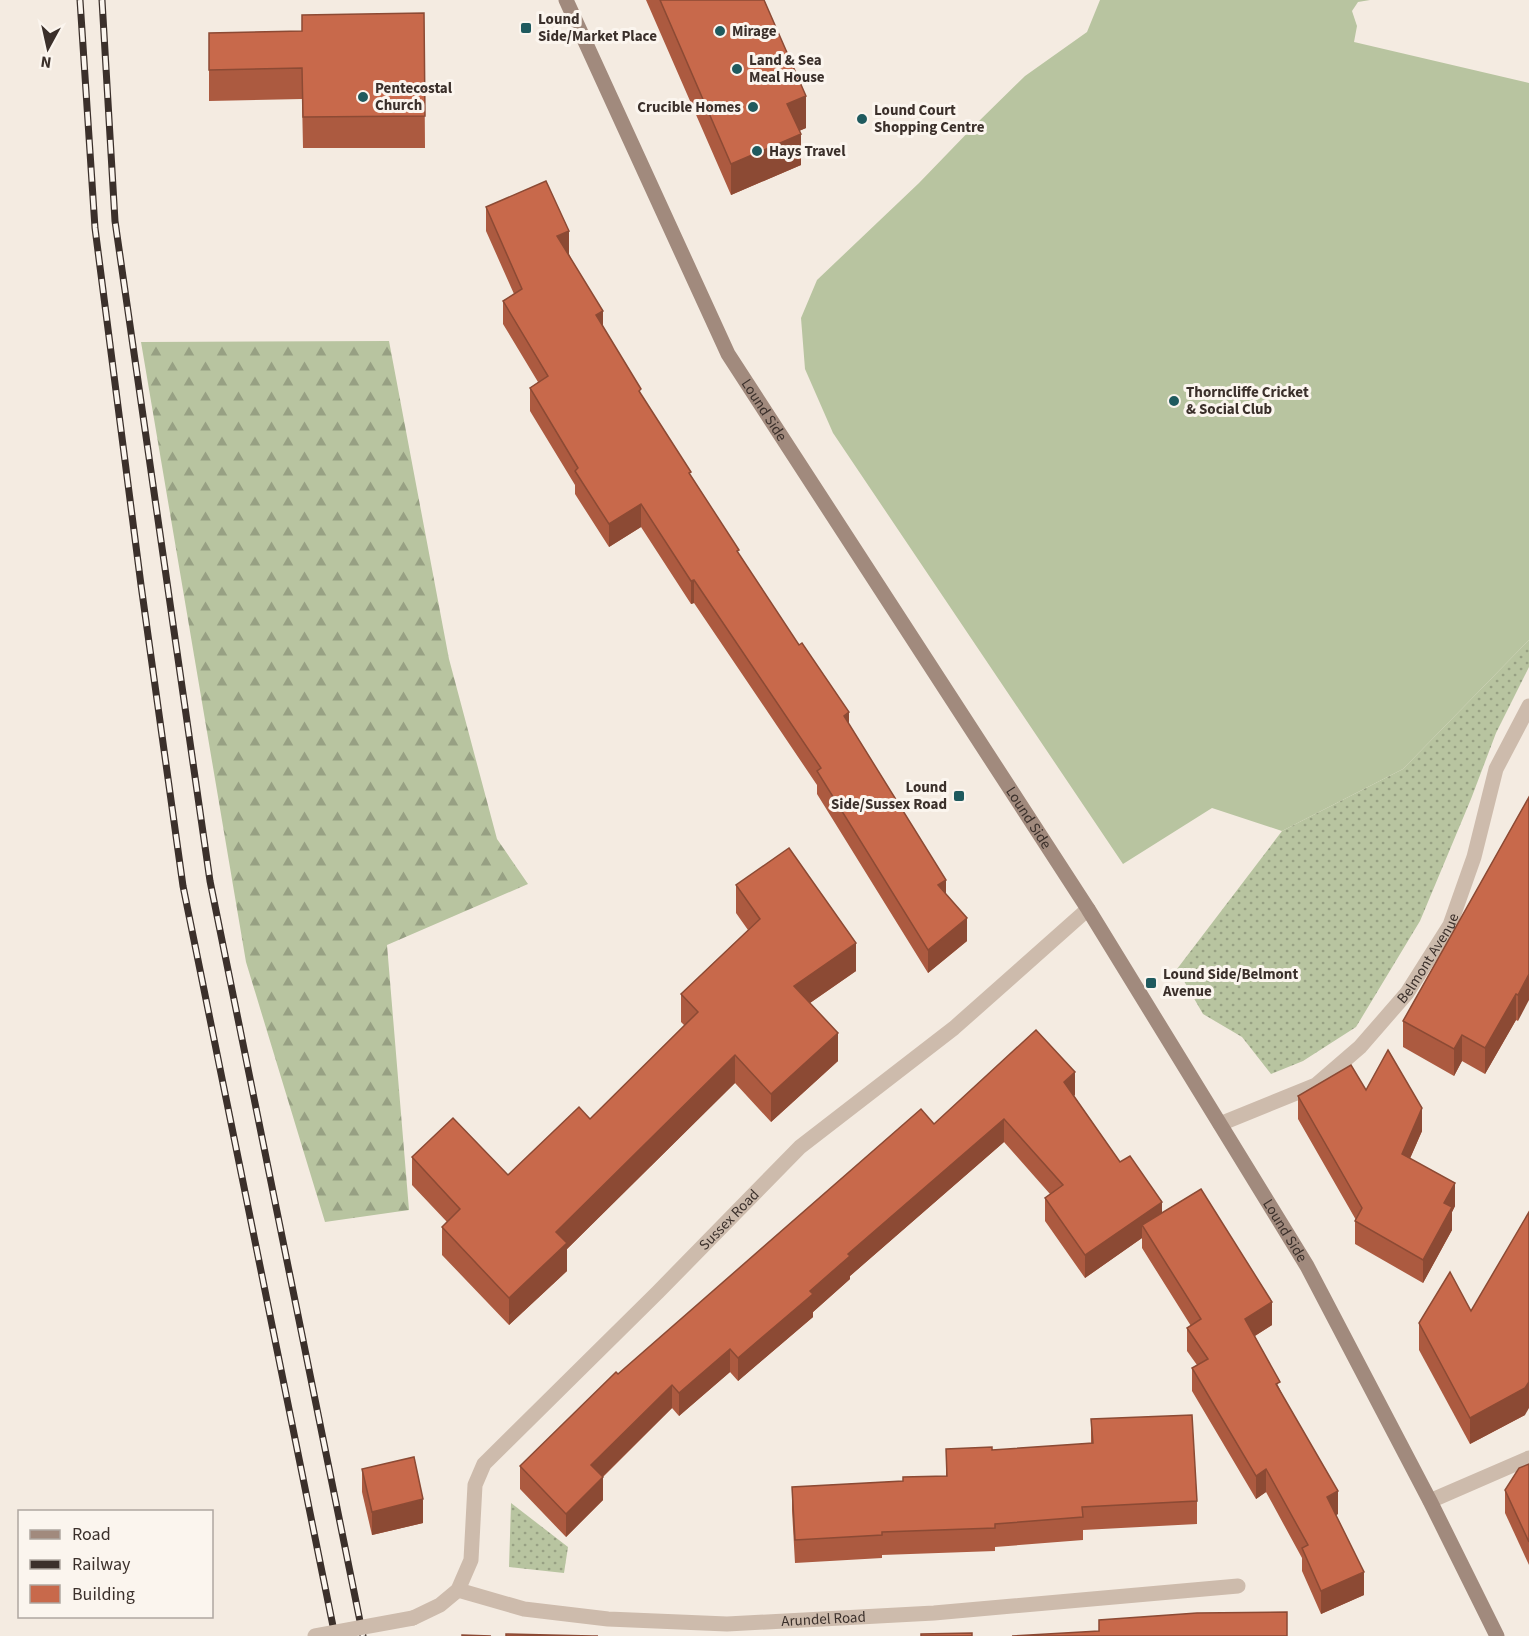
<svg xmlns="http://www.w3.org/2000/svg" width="1529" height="1636" font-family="'Source Sans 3',sans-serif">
<defs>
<pattern id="forest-firs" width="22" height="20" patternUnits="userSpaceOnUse" patternTransform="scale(1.5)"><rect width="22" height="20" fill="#b8c4a0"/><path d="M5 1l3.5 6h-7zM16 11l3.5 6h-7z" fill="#97a083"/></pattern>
<pattern id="garden-dots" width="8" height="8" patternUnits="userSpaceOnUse" patternTransform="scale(1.5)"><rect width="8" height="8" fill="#b8c4a0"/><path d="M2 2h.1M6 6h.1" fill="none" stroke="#97a083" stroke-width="1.8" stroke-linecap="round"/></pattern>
</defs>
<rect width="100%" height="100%" fill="#f4ebe1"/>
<polygon fill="#b8c4a0" points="1100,0 1370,0 1358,2 1352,11 1357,26 1354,42 1529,83 1529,640 1403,769 1282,831 1212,808 1123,864 833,433 805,369 801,318 817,280 919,183 976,124 1025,76 1087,32"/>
<polygon fill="url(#forest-firs)" points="389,341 449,659 497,839 528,884 387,945 409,1210 325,1222 246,962 141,342"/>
<g fill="url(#garden-dots)">
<polygon points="1529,640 1529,667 1496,733 1471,799 1420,921 1356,1027 1303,1061 1271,1074 1242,1037 1203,1014 1177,969 1282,831 1403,769"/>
<polygon points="511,1503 568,1547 564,1573 509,1567"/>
</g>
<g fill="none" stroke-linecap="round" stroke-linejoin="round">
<g stroke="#cdbbac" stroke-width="15">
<path id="s1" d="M1220 1124 1316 1085 1360 1047 1407 993 1450 925 1474 857 1496 769 1529 706"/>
<polyline points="1430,1501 1529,1458"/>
<path id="s2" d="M458 1590 524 1609 608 1619 727 1624 934 1613 1238 1586"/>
<path id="s3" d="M413 1618 440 1605 458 1590 471 1560 475 1485 484 1464 658 1292 800 1147 954 1028 1088 909"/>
</g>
<path stroke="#a18a7d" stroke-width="15" id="s4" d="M566 0 728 354 1088 909 1307 1266 1430 1501 1497 1636"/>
<defs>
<g id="rail">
<polyline points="80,0 95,228 141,585 183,886 335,1636"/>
<polyline points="102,0 115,221 210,881 363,1636"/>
</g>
</defs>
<use href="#rail" stroke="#3b302b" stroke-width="7"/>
<use href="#rail" stroke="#fbf5ee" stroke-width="4.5" stroke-dasharray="14" stroke-linecap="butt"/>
<polyline stroke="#cdbbac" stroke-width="15" points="315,1636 413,1618"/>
</g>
<g fill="#ac5a40">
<polygon points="646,0 764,0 806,128 799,131 801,165 731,195"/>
<polygon points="424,13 425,148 303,148 302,99 209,101 209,33 302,31"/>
<polygon points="486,207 569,254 603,327 641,394 739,554 849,724 946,894 967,941 928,973 817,794 817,785 694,603 691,604 641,527 609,547 575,494 575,485 530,411 530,388 538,382 503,324 503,301 514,294 486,231"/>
<polygon points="1529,797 1518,1021 1516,1020 1485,1074 1462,1061 1454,1076 1403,1047 1403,1021"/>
<polygon points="736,885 856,971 810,1003 838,1061 771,1122 735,1083 567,1249 567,1271 509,1325 442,1255 442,1227 447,1222 412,1185 412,1157 508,1175 590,1119 685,1026 681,1022 681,994 748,930 736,913"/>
<polygon points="1366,1090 1422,1131 1410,1158 1455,1206 1452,1212 1452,1230 1423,1283 1355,1244 1355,1221 1356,1220 1298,1119 1298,1096"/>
<polygon points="1075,1095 1074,1096 1120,1162 1162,1213 1272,1325 1255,1336 1338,1514 1336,1515 1364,1595 1321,1614 1302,1571 1302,1558 1266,1492 1256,1499 1192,1391 1192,1368 1197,1365 1187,1351 1187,1328 1191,1326 1142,1248 1142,1238 1085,1278 1045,1221 1045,1198 1050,1194 1004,1142 850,1276 850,1279 813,1312 813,1317 738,1381 730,1372 679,1416 672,1408 603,1477 603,1500 566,1537 520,1489 520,1466 618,1374 934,1124"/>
<polygon points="1419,1323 1525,1415 1470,1444 1419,1350"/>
<polygon points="1091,1419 1197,1501 1197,1524 1083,1530 1083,1540 995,1547 995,1551 882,1555 882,1558 795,1563 792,1510 792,1487 903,1481 946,1476 946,1449 992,1450 1091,1444"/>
<polygon points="1529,1464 1529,1565 1505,1513 1505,1490"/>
<polygon points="362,1469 423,1523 372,1535 362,1492"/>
</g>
<g fill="#8c4a34">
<polygon points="806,96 806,128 787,136 787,104"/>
<polygon points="801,134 801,165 731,195 731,164"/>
<polygon points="569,231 569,254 557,259 557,236"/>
<polygon points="603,311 603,334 596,315"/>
<polygon points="641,504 641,527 609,547 609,524"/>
<polygon points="694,580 694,603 691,604 691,581"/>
<polygon points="849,712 849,735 844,716"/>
<polygon points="946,880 946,903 938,885"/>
<polygon points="967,918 967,941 928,973 928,950"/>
<polygon points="856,943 856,971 794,1014 794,986"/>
<polygon points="1529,974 1529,1000 1518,1021 1518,995"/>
<polygon points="1516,994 1516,1020 1485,1074 1485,1048"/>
<polygon points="838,1033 838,1061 771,1122 771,1094"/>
<polygon points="1462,1035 1462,1061 1454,1076 1454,1049"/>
<polygon points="735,1055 735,1083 567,1249 567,1271 509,1325 509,1298 556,1232"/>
<polygon points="1075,1072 1075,1095 1064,1105 1064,1082"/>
<polygon points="1422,1108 1422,1131 1402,1177 1402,1154"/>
<polygon points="1004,1119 1004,1142 850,1276 850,1279 813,1312 813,1317 738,1381 738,1358 848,1254"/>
<polygon points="1455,1183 1455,1206 1452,1212 1452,1230 1423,1283 1423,1260 1444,1203"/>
<polygon points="1162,1202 1162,1225 1142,1225 1142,1238 1085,1278 1085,1255"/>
<polygon points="1272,1302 1272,1325 1245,1342 1245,1319"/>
<polygon points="730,1349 730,1372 679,1416 679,1393"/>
<polygon points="1529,1382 1529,1408 1525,1415 1470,1444 1470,1418"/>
<polygon points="672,1385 672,1408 591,1488 591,1465"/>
<polygon points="1266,1469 1266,1492 1256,1499 1256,1476"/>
<polygon points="603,1477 603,1500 566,1537 566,1514"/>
<polygon points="1338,1491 1338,1514 1327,1520 1327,1497"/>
<polygon points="423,1499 423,1523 372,1535 372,1512"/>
<polygon points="1364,1572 1364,1595 1321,1614 1321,1591"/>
</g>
<g fill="#c8694b" stroke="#8c4a34" stroke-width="1.5">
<polygon points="660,0 764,0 806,96 787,104 801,134 731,164"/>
<polygon points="424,13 425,116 303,117 302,68 209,70 209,33 302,31 302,15"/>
<polygon points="546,181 569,231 557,236 603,311 596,315 641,389 639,391 691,472 689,473 739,550 737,551 799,645 802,643 849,712 844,716 946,880 938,885 967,918 928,950 817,771 821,768 694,580 691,581 641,504 609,524 575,471 578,468 530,388 548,376 503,301 522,289 486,207"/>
<polygon points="1529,797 1529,974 1518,995 1516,994 1485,1048 1462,1035 1454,1049 1403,1021"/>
<polygon points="789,848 856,943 794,986 838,1033 771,1094 735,1055 556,1232 567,1243 509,1298 442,1227 460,1209 412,1157 453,1118 508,1175 579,1107 590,1119 698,1012 681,994 760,919 736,885"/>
<polygon points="1036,1030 1075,1072 1064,1082 1120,1162 1130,1156 1162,1202 1085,1255 1045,1198 1063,1185 1004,1119 848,1254 850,1256 810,1291 813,1294 738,1358 730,1349 679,1393 672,1385 591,1465 603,1477 566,1514 520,1466 616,1372 618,1374 921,1109 934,1124"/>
<polygon points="1388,1050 1422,1108 1402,1154 1455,1183 1444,1203 1452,1207 1423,1260 1355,1221 1362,1208 1298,1096 1351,1065 1366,1090"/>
<polygon points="1201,1189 1272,1302 1245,1319 1280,1382 1276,1384 1338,1491 1327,1497 1364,1572 1321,1591 1302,1548 1308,1545 1266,1469 1256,1476 1192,1368 1208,1359 1187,1328 1201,1319 1142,1225"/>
<polygon points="1529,1212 1529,1382 1525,1388 1470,1418 1419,1323 1450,1272 1471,1311"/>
<polygon points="1192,1415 1197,1501 1082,1507 1083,1517 995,1524 995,1528 882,1532 882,1535 795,1540 792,1487 903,1481 903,1477 947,1476 946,1449 992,1447 992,1450 1093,1443 1091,1419"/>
<polygon points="414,1457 423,1499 372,1512 362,1469"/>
<polygon points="1529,1464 1529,1542 1505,1490 1519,1468"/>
<polygon points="1287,1612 1287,1636 1012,1636 1099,1631 1099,1620 1197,1613"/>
<polygon points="972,1633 972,1636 921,1636 921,1634"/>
<polygon points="506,1634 592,1636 598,1636 506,1636"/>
<polygon points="462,1635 491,1636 462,1636"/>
</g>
<g fill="#1f5a5e" stroke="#fbf5ee" stroke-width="2">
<rect x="520" y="22" width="12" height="12" rx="3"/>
<circle cx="720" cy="31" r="6"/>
<circle cx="737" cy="69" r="6"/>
<circle cx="363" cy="97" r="6"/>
<circle cx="753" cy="107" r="6"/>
<circle cx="862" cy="119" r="6"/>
<circle cx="757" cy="151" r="6"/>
<circle cx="1174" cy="401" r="6"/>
<rect x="953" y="790" width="12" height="12" rx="3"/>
<rect x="1145" y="977" width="12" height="12" rx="3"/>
</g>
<g text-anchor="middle" stroke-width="6" stroke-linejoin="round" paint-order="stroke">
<g font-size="15" font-weight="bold" fill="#3b302b" stroke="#fbf5ee" text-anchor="start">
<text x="538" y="24">Lound<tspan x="538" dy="17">Side/Market Place</tspan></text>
<text x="732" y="36">Mirage</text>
<text x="749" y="65">Land &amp; Sea<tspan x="749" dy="17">Meal House</tspan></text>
<text x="375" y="93">Pentecostal<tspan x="375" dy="17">Church</tspan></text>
<text x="741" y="112" text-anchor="end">Crucible Homes</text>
<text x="874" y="115">Lound Court<tspan x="874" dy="17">Shopping Centre</tspan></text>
<text x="769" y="156">Hays Travel</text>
<text x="1186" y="397">Thorncliffe Cricket<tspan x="1186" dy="17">&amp; Social Club</tspan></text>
<text x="947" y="792" text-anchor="end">Lound<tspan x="947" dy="17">Side/Sussex Road</tspan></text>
<text x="1163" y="979">Lound Side/Belmont<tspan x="1163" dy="17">Avenue</tspan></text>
</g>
<g font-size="15" fill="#3b302b" stroke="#fbf5ee">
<text dy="5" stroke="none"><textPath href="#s4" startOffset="456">Lound Side</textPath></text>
<text dy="5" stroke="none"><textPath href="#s4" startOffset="942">Lound Side</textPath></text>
<text dy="5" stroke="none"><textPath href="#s1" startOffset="274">Belmont Avenue</textPath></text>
<text dy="5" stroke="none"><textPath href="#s3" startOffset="530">Sussex Road</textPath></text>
<text dy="5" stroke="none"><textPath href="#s4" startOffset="1428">Lound Side</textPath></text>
<text dy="5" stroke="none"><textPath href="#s2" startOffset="369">Arundel Road</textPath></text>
</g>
</g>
<rect x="18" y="1510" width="195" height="108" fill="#fbf5ee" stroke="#aea6a0" stroke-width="1.5"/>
<rect x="30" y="1530" width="30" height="9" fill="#a18a7d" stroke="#aea6a0" stroke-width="1.5"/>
<text x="72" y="1540" font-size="18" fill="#3b302b">Road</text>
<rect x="30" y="1560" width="30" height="9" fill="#3b302b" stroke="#aea6a0" stroke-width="1.5"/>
<text x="72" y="1570" font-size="18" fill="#3b302b">Railway</text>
<rect x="30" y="1585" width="30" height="18" fill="#c8694b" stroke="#aea6a0" stroke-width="1.5"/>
<text x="72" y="1600" font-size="18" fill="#3b302b">Building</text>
<g transform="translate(48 48) rotate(188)" stroke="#fbf5ee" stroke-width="4.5" paint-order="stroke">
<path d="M0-4.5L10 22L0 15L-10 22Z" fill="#3b302b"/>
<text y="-9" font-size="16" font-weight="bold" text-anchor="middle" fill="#3b302b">N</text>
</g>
</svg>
